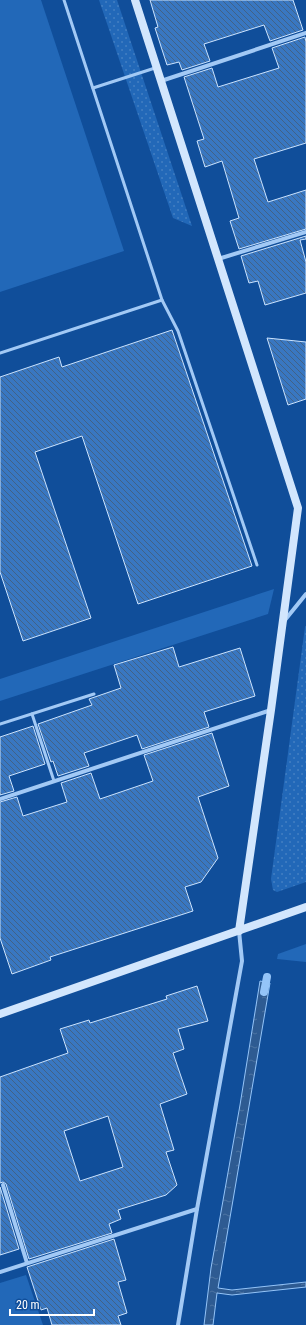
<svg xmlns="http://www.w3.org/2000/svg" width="306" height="1325" font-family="'Roboto Condensed',sans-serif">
<defs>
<pattern id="park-dots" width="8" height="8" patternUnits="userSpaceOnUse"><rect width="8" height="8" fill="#2268b8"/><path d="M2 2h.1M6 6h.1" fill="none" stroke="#437fc3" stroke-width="1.8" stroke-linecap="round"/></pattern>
<pattern id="water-ripples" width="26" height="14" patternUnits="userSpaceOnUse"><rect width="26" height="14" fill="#2e5b92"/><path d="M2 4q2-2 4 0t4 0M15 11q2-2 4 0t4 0" fill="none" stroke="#4d74a2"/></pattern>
<pattern id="building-back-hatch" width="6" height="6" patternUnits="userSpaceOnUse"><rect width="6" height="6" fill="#3977c1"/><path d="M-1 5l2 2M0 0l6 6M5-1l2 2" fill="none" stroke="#426286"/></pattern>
</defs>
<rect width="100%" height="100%" fill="#104e9a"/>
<g fill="#2268b8">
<polygon points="0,0 41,0 124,251 0,292"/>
<polygon points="274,589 268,614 0,701 0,679"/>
<polygon points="306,944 306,962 277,959 278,954"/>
<polygon points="26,1275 43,1325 0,1325 0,1283"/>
</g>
<g fill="url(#park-dots)">
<polygon points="99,0 117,0 192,226 173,218"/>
<polygon points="306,626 306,882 277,892 273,890 271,879 305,627"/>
</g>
<polygon fill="url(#water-ripples)" stroke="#94c4f8" points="260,981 270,983 218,1288 232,1290 306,1282 306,1287 232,1295 217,1293 213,1325 204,1325 211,1268 240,1105"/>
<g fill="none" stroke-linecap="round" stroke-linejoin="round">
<polyline stroke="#94c4f8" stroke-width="8" points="264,992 267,977"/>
</g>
<g fill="url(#building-back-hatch)" stroke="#cbe3fe" fill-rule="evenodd">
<polygon points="150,0 293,0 303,30 270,41 264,25 204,44 210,61 182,70 179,62 167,65 155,28 158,27"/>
<polygon points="305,37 306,42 306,143 254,159 268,202 306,190 306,229 239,249 230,221 239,218 222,161 205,167 197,141 204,139 184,77 212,68 218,87 279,68 272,48"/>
<polygon points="306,236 306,239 300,240 306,262 306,293 265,305 258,281 249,283 241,256"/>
<polygon points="172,330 252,566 138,604 82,436 35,452 91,618 23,641 0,572 0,377 59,357 62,367"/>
<polygon points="267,338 306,342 306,399 288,405"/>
<polygon points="173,647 179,667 240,648 255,696 204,712 209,727 142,749 137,735 84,753 89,766 58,776 53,761 51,762 38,724 92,705 89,699 121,688 114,665"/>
<polygon points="33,726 45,764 9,776 14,791 0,795 0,737"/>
<polygon points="212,733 229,786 198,797 218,858 201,882 185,887 193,911 50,957 51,960 12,974 0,938 0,802 17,797 23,816 67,802 61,783 91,773 100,799 153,781 144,755"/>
<path d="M197 986 208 1021 178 1029 184 1049 173 1053 187 1094 160 1104 174 1150 166 1152 177 1185 166 1195 118 1210 121 1219 109 1224 112 1233 29 1259 6 1184 3 1182 0 1183V1077L68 1053 60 1029 89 1020 90 1023 167 999 166 996ZM108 1116 123 1167 80 1181 64 1131Z"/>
<polygon points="0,1187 19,1249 0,1255"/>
<polygon points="114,1239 126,1280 118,1282 127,1313 118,1316 121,1325 52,1325 47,1308 41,1310 27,1267"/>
</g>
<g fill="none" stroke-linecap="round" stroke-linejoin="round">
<g stroke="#a2c9f5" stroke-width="3">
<polyline points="64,0 162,300 178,331 257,565"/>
<polyline points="93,88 155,68"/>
<polyline points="0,353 162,300"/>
<polyline points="32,714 54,781"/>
<polyline points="0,724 94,694"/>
</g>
<g stroke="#a2c9f5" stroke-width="4">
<polyline points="161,81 306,33"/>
<polyline points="218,259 306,232"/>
<polyline points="285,620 306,594"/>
<polyline points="0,799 271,710"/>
<polyline points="3,1185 27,1263"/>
<polyline points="0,1272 197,1209"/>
<polyline points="178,1325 197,1209 242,961 239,931"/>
</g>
<g stroke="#d2e6fd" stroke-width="8">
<polyline points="135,0 298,508 271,710 239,931"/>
<polyline points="0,1014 306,907"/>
</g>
</g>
<path d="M10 1309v6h84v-6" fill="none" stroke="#ffffff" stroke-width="2"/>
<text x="16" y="1309" font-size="12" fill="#ffffff" stroke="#104e9a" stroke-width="3" paint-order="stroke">20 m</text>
</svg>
